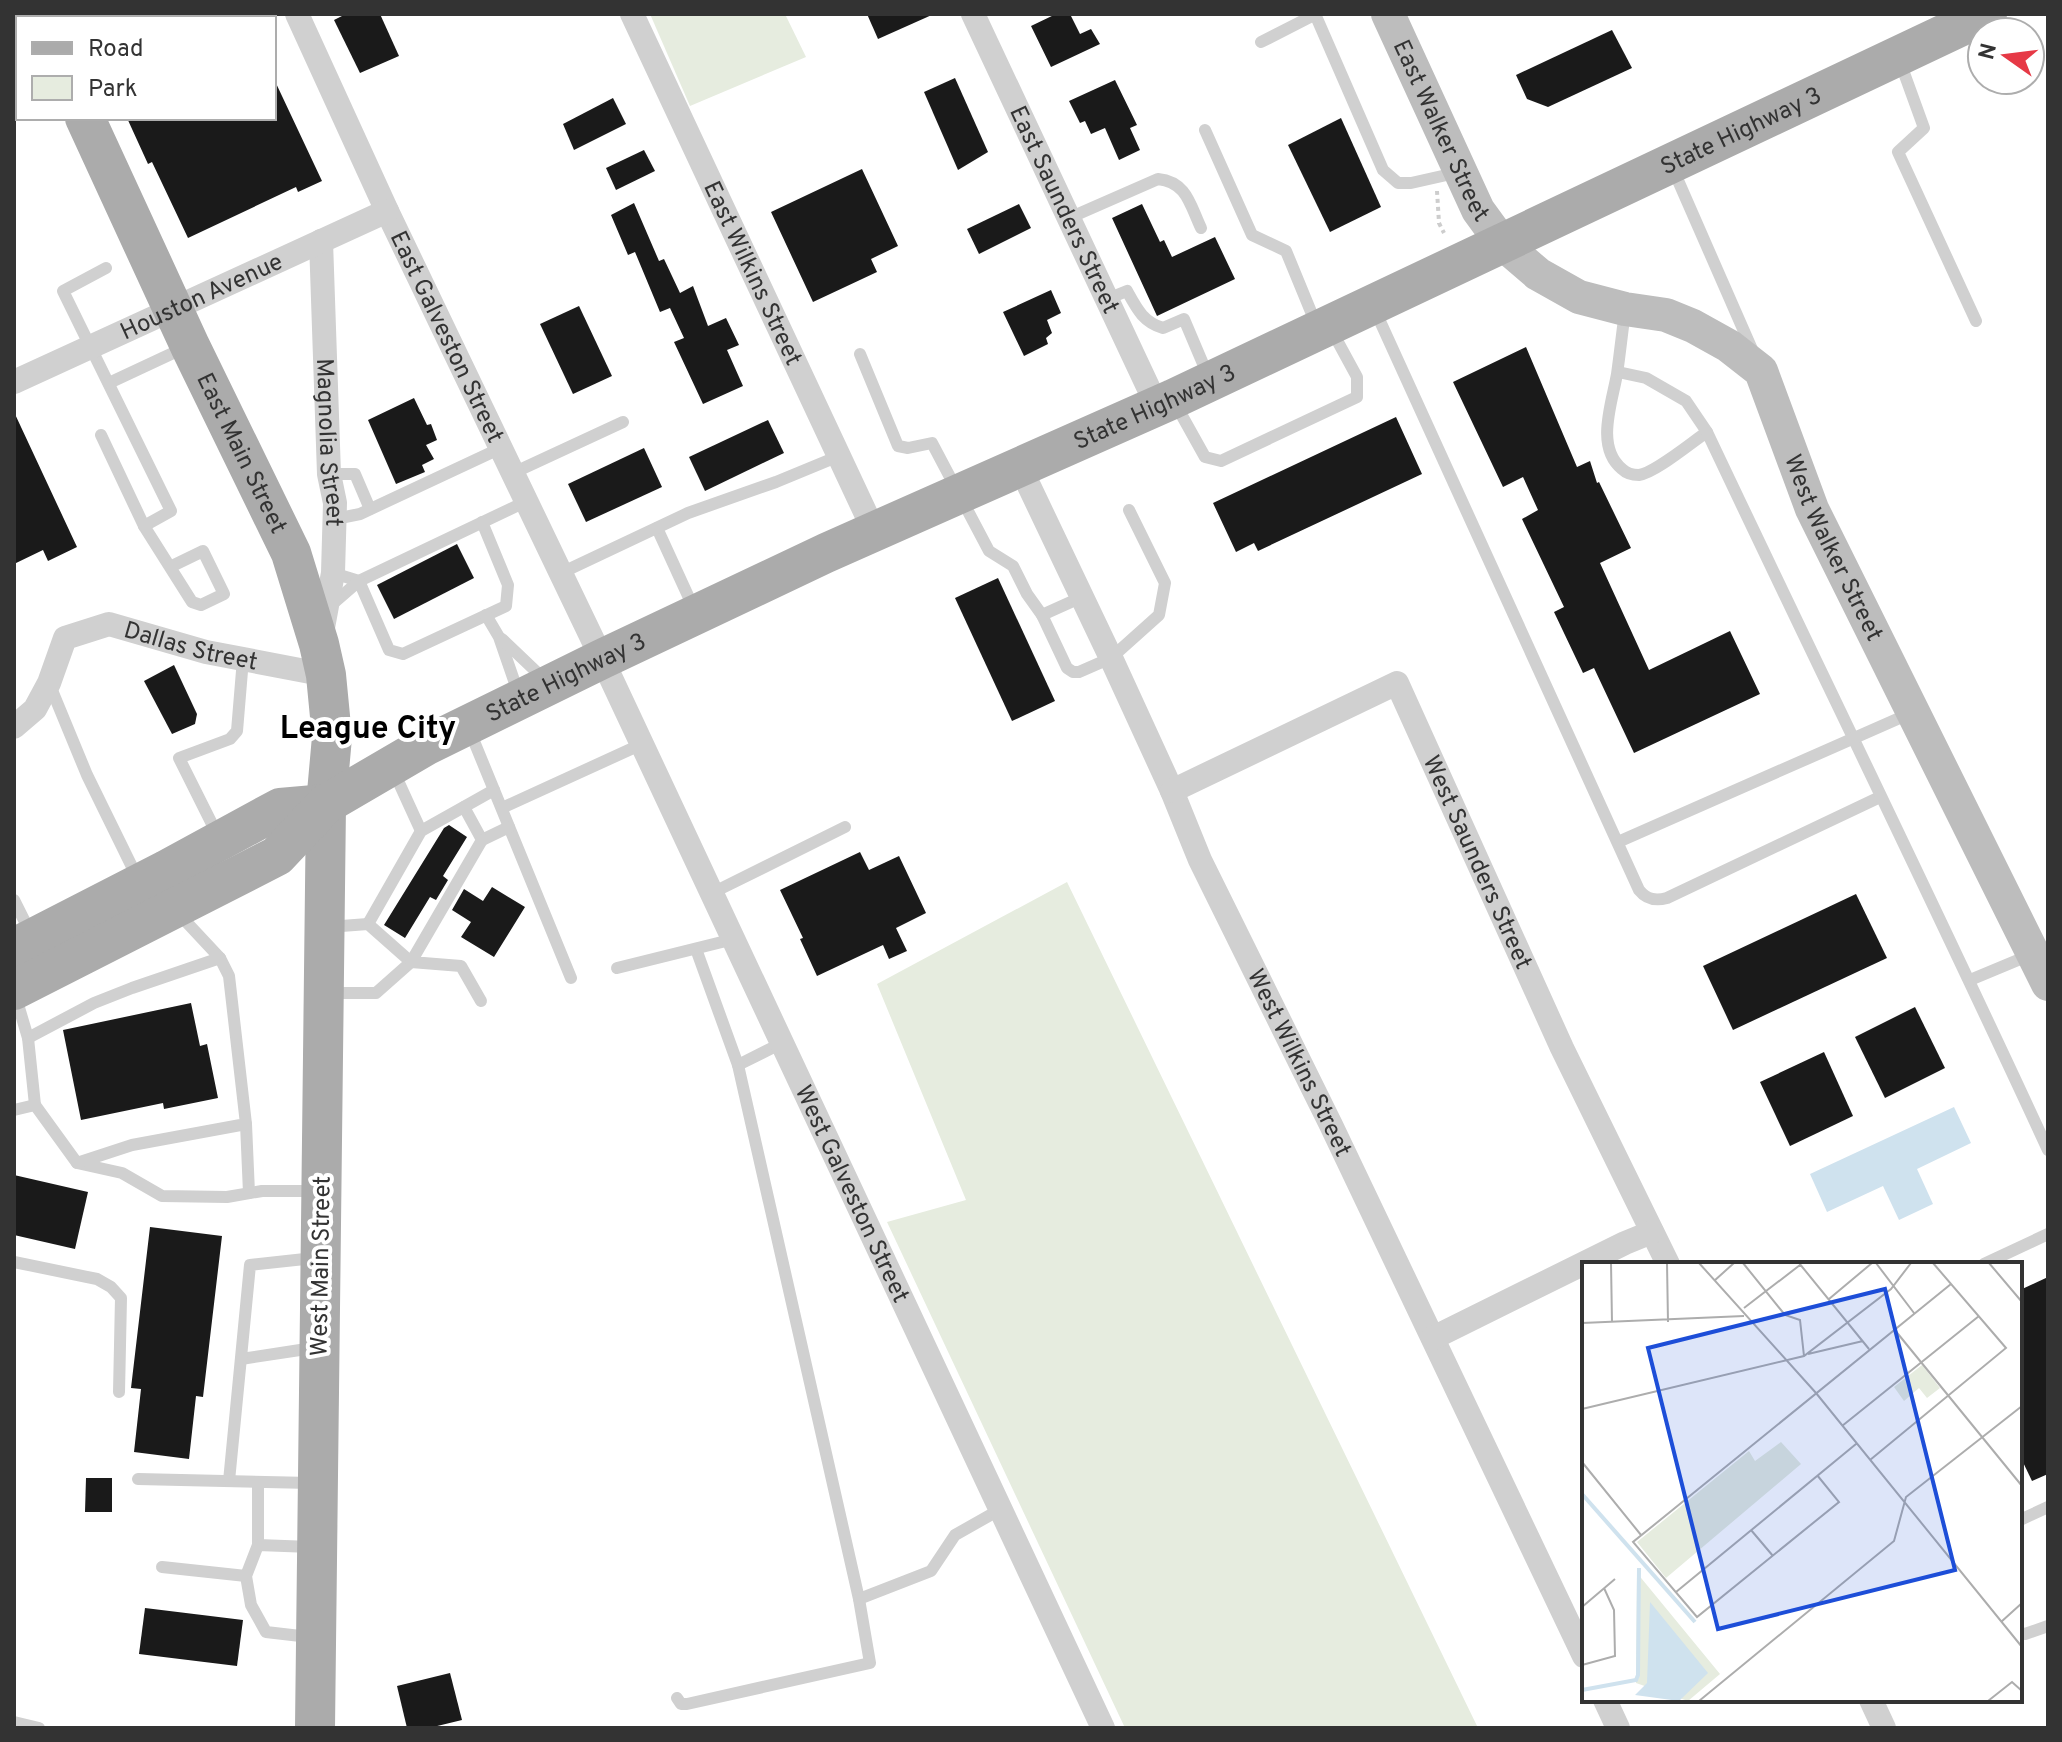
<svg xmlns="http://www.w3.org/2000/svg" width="2062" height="1742" font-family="Overpass,sans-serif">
<rect width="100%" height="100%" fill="#fff"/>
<g fill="#e6ecdf">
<polygon points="650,14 785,14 806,57 690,106"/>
<polygon points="1067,882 1478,1728 1125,1728 887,1222 966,1200 877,984"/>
</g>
<polygon fill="#cfe2ee" points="1954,1107 1971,1143 1917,1169 1933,1204 1899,1220 1883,1186 1827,1212 1810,1174"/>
<g fill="#1a1a1a">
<polygon points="346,14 380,14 399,56 360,73 334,20"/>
<polygon points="867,14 934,14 878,39"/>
<polygon points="1056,14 1070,14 1080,34 1091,29 1100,44 1051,67 1031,26"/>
<polygon points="1612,30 1632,68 1548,107 1527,99 1516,75"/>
<polygon points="955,78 988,152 958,170 924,92"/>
<polygon points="274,79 322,181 298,192 296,187 188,238 152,162 148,164 127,118 274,118"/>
<polygon points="1115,80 1137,125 1130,128 1140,150 1119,160 1105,128 1091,134 1085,121 1080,123 1069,101"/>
<polygon points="613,98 626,124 574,150 563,124"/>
<polygon points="1341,118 1381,207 1330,232 1288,145"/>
<polygon points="644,150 655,171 616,190 606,168"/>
<polygon points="862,169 898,246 871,259 877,272 813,302 771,212"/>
<polygon points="634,203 659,261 664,259 680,293 693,286 708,326 726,318 739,345 727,350 743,386 703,404 674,342 684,338 670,308 660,312 635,252 628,255 611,215"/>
<polygon points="1019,204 1031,228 979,254 967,229"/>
<polygon points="1142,204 1160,242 1164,240 1172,257 1215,237 1235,279 1157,316 1112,218"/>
<polygon points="1051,290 1061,313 1047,320 1052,333 1046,338 1048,344 1024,356 1003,312"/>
<polygon points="579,306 612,376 573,394 540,324"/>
<polygon points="1526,347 1577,467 1590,461 1597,483 1599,482 1631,548 1600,563 1649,670 1730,631 1760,694 1634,753 1594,668 1583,673 1554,612 1564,607 1522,519 1538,510 1523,477 1503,487 1453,382"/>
<polygon points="414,398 427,425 431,424 437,440 426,445 434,459 422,465 425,472 396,484 368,420"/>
<polygon points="14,412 77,547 48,561 43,550 14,564"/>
<polygon points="1396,417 1422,474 1258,551 1254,543 1236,552 1213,503"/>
<polygon points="768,420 784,453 705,491 689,457"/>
<polygon points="644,448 662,487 586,522 568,484"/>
<polygon points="457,544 474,578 394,619 377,585"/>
<polygon points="998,578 1055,701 1012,721 955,598"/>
<polygon points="174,665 197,714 195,724 172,734 144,681"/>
<polygon points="449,825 467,837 443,876 448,880 436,900 430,897 405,938 384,925 444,828"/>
<polygon points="860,852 869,870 899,856 926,913 896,928 907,951 889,959 883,945 817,976 800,939 803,938 780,890"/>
<polygon points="492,887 525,907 494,957 461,937 471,922 452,910 464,889 483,901"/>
<polygon points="1856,894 1887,958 1733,1030 1703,966"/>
<polygon points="191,1003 200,1046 207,1044 218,1098 164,1109 163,1103 81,1120 63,1030"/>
<polygon points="1915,1007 1945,1068 1885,1098 1855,1037"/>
<polygon points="1824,1052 1853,1116 1790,1146 1760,1082"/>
<polygon points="14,1175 88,1192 75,1249 14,1235"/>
<polygon points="150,1227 222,1236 203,1397 196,1396 189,1459 134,1452 141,1389 131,1388"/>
<polygon points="2048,1277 2048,1474 2032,1481 2020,1456 2020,1290"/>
<polygon points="86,1478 112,1478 112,1512 85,1512"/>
<polygon points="145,1608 243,1620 237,1666 139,1654"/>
<polygon points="450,1673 462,1720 429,1728 407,1728 397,1686"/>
</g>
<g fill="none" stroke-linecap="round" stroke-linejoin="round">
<polyline stroke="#cdcdcd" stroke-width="4" stroke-dasharray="4 4" stroke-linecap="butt" points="1437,191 1439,223 1444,233"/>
<g stroke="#d0d0d0" stroke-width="12">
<polyline points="95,14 96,18"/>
<polyline points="1315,14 1383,170 1398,183 1411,183 1460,172"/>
<polyline points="204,18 213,14"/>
<polyline points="14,42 18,40"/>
<polyline points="1261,42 1316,14"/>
<polyline points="1899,59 1924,128 1898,152 1976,321"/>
<polyline points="1205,130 1252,235 1286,251 1316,324"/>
<polyline points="1673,169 1754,354"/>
<path d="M1069 218 1158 179C1187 182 1190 205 1201 228"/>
<polyline points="106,268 63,291 171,511 144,526 192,602 201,605 224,594 203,551 170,567"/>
<path d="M1107 299 1127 291C1137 309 1143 322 1163 328L1184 319 1209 378"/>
<path d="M1374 308 1639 890C1647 900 1656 901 1667 898L1880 797"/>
<path d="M1625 312C1622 333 1620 353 1617 374 1612 403 1595 447 1622 469 1626 473 1632 475 1639 475 1655 473 1692 442 1707 432 1820 671 1937 909 2048 1150"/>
<polyline points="860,354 898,446 908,448 932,443 989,551 1013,566 1027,594 1042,615 1067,668 1073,672 1079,672 1111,658 1159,615 1165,583 1129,510"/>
<polyline points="1618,372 1646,378 1686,401 1707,432"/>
<polyline points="109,383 186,347"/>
<polyline points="1176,405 1205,457 1221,461 1357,397 1357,377 1332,331"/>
<polyline points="101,435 144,526"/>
<polyline points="513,473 623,422"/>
<polyline points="329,474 355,474 370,509"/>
<polyline points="335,519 360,514 501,448"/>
<polyline points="657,528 695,611"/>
<polyline points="333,573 359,581 527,501"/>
<polyline points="561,573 688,513 776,482 839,456"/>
<polyline points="329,607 359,581 389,650 403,654 506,606 508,585 482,522"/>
<polyline points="486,615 499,637 518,692"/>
<polyline points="1042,615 1082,597"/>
<polyline points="502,639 544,679"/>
<polyline points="49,683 87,775 137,877"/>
<polyline points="469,729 571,978"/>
<polyline points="394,772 421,831"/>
<polyline points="464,807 482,840 509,827"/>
<polyline points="502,808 642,744"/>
<polyline points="217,834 179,758 230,739 237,731 243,659"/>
<polyline points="1618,842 1911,713"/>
<polyline points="712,893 845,827"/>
<polyline points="14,900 30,932"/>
<polyline points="368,924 421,831 494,790"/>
<polyline points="328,927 368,924 411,962 376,993 330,993"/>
<polyline points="696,949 738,1065 859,1599"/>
<polyline points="617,968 734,939"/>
<polyline points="1970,980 2030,955"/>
<polyline points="15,994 28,1038 35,1105"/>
<polyline points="481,1001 461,966 411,962 482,840"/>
<polyline points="28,1038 94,1003 132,988 220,958"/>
<polyline points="738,1065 782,1043"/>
<polyline points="14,1110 35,1105 77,1163 122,1173 162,1196 227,1197 262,1191 317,1191"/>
<polyline points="246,1124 249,1193"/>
<polyline points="77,1163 132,1145 246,1124 229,976 220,958 177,912"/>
<polyline points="14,1262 97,1279 111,1287 121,1298 119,1392"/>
<polyline points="1984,1264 2048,1234"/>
<polyline points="241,1359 313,1348"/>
<polyline points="138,1479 311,1483"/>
<polyline points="229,1481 250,1265 314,1258"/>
<polyline points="258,1482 258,1545"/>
<polyline points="2020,1520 2048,1507"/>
<polyline points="162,1567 246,1576"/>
<polyline points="2020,1633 2025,1634 2048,1626"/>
<polyline points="309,1637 266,1632 251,1605 246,1576 258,1545 311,1547"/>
<polyline points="677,1698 681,1704 687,1704 870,1663 859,1599 931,1571 955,1535 1001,1509"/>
<polyline points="14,1722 39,1728"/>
</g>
<g stroke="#d0d0d0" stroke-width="24">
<path id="s1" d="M297 14 387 211 602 659 1103 1728"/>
<path id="s2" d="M632 14 874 531"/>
<path id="s3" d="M973 14 1157 406"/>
<path id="s4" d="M321 241 329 474 335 503 333 573 322 633"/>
<path id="s5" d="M14 382 387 211"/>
<path id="s6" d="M1020 467 1111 658 1172 791 1200 860 1331 1125 1584 1656"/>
<path id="s7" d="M14 727 35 709 49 683 65 638 109 624 206 652 326 675"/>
<path id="s8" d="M1172 791 1397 683 1562 1048 1668 1264"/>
<polyline points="1433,1338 1625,1243 1652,1232"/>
<polyline points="1605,1700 1618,1728"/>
<polyline points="1871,1700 1884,1728"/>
</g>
<path stroke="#bdbdbd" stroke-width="34" id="s9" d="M1388 14 1478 210 1502 243 1538 274 1579 297 1625 309 1666 315 1693 326 1729 346 1761 371 1812 509 2048 984"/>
<g stroke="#ababab" stroke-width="40">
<polyline points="37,14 38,18"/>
<path id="s10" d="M85 118 190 346 291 553 319 644 326 675 332 737 326 804 315 1728"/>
<polyline points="14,948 166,870 280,808 326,804"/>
<path id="s11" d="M14 990 277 856 326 804 427 745 602 659 826 553 1173 399 1987 14"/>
</g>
</g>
<g text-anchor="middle" stroke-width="8" stroke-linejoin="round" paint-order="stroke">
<g font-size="24" fill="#333" stroke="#fff">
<text dy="8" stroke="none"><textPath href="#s9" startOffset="128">East Walker Street</textPath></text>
<text dy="8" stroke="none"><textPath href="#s11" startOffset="1934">State Highway 3</textPath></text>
<text dy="8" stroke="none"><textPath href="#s3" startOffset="216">East Saunders Street</textPath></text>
<text dy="8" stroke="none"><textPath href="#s2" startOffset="286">East Wilkins Street</textPath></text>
<text dy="8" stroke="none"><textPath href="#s5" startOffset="206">Houston Avenue</textPath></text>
<text dy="8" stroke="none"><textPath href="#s1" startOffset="356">East Galveston Street</textPath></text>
<text dy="8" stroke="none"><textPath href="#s11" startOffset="1286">State Highway 3</textPath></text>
<text dy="8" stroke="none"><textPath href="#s4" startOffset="202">Magnolia Street</textPath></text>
<text dy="8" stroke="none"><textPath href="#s10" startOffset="370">East Main Street</textPath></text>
<text dy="8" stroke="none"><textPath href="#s9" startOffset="742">West Walker Street</textPath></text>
<text dy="8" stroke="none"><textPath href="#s7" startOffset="236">Dallas Street</textPath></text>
<text dy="8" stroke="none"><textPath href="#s11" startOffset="638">State Highway 3</textPath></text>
<text dy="8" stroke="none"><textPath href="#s8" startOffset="446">West Saunders Street</textPath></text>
<text dy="8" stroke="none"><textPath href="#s6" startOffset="658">West Wilkins Street</textPath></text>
<text dy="8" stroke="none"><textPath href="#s1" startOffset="1304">West Galveston Street</textPath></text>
<text transform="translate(320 1266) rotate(-89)" y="8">West Main Street</text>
</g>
<g font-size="32" font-weight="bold" fill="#000" stroke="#fff">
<text x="368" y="738">League City</text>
</g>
</g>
<g transform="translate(1582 1262)">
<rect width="440" height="440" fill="#fff"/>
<path d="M340 103 358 126 345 136 337 126 322 139 312 125ZM199 180 219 202 84 316 55 280 167 189 173 199ZM55 311 138 412 106 439 54 421Z" fill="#e6ecdf"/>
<path d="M68 340 126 411 97 439 53 433 65 421Z" fill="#cfe2ee"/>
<path fill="none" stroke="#cfe2ee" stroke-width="4" d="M0 232 113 360M0 428 54 418 56 413 57 306"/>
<path fill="none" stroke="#adadad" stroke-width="2" d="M29 1 30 60M85 1 86 60M117 1 234 131 440 385M161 1 203 53 218 58 222 94M217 1 287 87M294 1 332 51M407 1 440 40M132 19 152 1M247 37 290 1M162 46 218 3M0 61 162 54M312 67 440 224M226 92 281 79M0 147 222 94 309 27 329 1M260 164 397 54M288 198 424 86 351 1M0 200 59 273M235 213 257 240 115 355 51 280 369 22M169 268 191 294M94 330 274 182M0 345 33 317M419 360 440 341M0 403 33 394 32 348 22 326M117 439 312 279 324 235 440 144M406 439 430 420 440 429"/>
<path fill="#1d4ed8" fill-opacity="0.15" stroke="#1d4ed8" stroke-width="4" d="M303 27 373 308 136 367 66 86Z"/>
<rect width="440" height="440" fill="none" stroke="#333" stroke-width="4"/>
</g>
<rect width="2062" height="1742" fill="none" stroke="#333333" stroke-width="32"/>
<rect x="16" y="16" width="260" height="104" fill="#ffffff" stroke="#adadad" stroke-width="2"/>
<rect x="32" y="42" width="40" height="12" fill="#ababab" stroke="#adadad" stroke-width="2"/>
<text x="88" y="56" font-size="24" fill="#333333">Road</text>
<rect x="32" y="76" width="40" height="24" fill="#e6ecdf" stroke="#adadad" stroke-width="2"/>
<text x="88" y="96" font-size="24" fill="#333333">Park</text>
<g transform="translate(2006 56) rotate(284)"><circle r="38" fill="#ffffff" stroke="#adadad" stroke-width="2"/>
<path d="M0-6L14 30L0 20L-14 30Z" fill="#e63946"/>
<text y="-12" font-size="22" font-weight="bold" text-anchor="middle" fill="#333333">N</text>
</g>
</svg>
